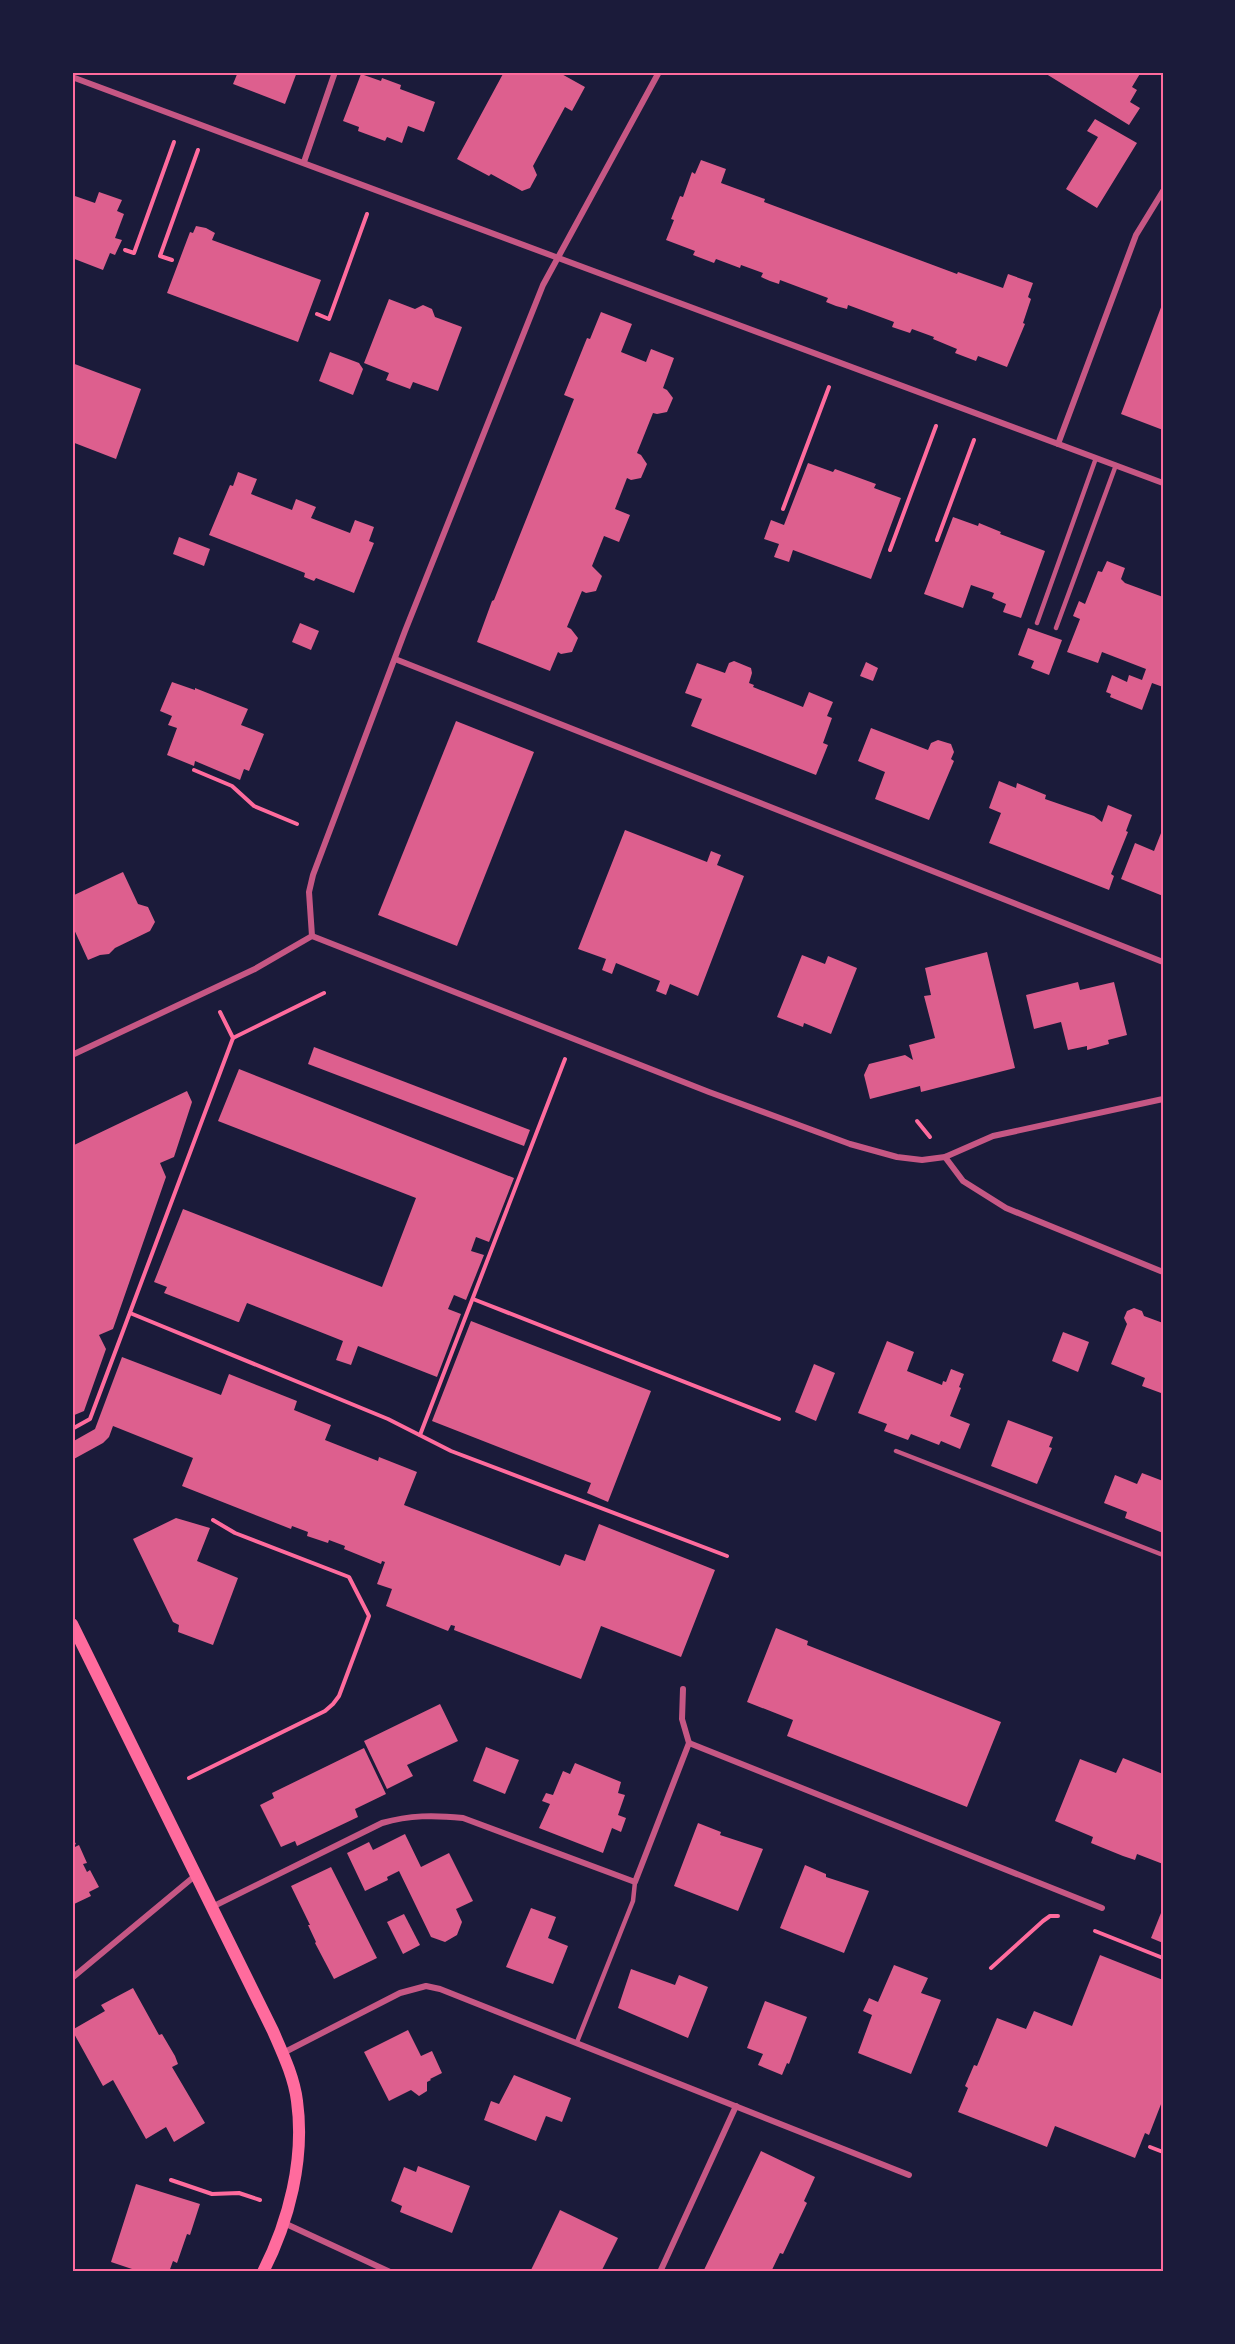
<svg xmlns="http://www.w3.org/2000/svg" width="1235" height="2344" font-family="Montserrat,sans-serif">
<rect width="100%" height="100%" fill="#1b1b3a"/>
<g fill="#dd5f8e">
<polygon points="238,72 297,72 285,104 233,84"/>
<polygon points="504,72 558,72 585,87 572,111 565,107 533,166 537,175 530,188 522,191 491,174 489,176 457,159"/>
<polygon points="1043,72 1141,72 1132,87 1137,90 1130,102 1140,108 1129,125"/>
<polygon points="361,74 381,81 382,78 401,85 400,89 435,102 424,132 408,126 402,143 387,137 385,141 358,131 359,127 343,121"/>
<polygon points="1095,119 1137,143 1097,208 1066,189 1098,137 1087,131"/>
<polygon points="701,160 726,169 721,183 765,199 764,202 957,274 958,272 1003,288 1008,274 1033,283 1028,297 1031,299 1023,323 1025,324 1007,367 978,356 976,361 955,353 957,349 933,339 934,337 912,329 910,333 892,327 894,322 848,305 847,309 836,306 826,302 828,298 780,280 779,284 770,281 761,277 763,273 741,265 740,268 716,259 714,263 693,255 695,251 666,240 674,220 671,219 680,196 683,197 692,172 695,174"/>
<polygon points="99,192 122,200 117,211 124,214 115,238 122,240 115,255 110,253 103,270 72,258 72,195 95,203"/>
<polygon points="196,226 206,228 215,233 212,240 321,280 298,342 167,293 190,232 193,233"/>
<polygon points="389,299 415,309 423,305 432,309 435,317 462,327 438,391 413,382 410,389 386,380 389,373 364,363"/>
<polygon points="1163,302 1163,430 1121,414"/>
<polygon points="601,312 632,324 621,352 646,362 651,349 674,358 663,388 667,390 673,398 667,412 657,414 653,413 637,453 641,455 647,464 641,478 631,480 627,478 615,509 630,515 619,542 604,536 592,566 602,576 596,591 586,593 582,591 567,627 571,629 578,638 572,652 561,654 558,652 550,671 477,642 492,601 494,600 574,399 564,395 587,338 590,339"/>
<polygon points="330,352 359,363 363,369 353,395 319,381"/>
<polygon points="72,363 141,389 116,459 72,442"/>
<polygon points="808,463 833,472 835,469 876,484 874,488 901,498 871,579 793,550 789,562 774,557 779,544 764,539 771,520 784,525"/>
<polygon points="238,472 257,479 251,494 292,510 296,499 316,507 311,518 350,533 355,520 374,527 369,541 374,543 354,593 316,578 314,581 304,577 305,573 209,535 230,485 233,486"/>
<polygon points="953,517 978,526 979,523 1001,532 1000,534 1045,551 1021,618 1003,612 1006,604 992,598 994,593 971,585 963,608 924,594"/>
<polygon points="179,537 210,549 204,566 173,554"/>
<polygon points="1107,561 1125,568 1121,579 1125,583 1163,597 1163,687 1152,683 1142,710 1110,697 1111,694 1106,692 1112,675 1127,682 1129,675 1142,680 1146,669 1102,652 1098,663 1067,652 1080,619 1073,616 1079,601 1085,604 1098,571 1102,572"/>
<polygon points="300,623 319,631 311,650 292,642"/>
<polygon points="1028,628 1062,640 1049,675 1031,668 1034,661 1018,655"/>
<polygon points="734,661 751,668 752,673 749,683 754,685 753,687 803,707 809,692 833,702 827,716 832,718 823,743 828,745 816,775 691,726 702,699 685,693 697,663 725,673 729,663"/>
<polygon points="866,662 878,668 873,681 860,676"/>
<polygon points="172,682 195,690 195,688 248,709 241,725 264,734 249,771 244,769 240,780 195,761 194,766 167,755 177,728 168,725 172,716 160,711"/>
<polygon points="456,721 534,752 457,946 378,915"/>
<polygon points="871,728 928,750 931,743 938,740 951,744 954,752 951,759 954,761 929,820 875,799 885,772 858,761"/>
<polygon points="999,781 1016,788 1017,783 1046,795 1045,799 1094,816 1102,822 1108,805 1132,815 1126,831 1128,832 1111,874 1114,876 1109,890 989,843 1001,813 989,808"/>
<polygon points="1163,828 1163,896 1121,879 1135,843 1154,851"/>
<polygon points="625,830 707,862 711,851 721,855 717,865 744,876 698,996 670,984 666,995 656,991 660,981 616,963 612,974 602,970 606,959 578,949"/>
<polygon points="123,872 138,904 148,907 155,922 150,931 115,948 109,954 100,955 88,960 72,925 72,896"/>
<polygon points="987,952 1015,1068 921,1092 920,1086 870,1099 864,1075 869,1064 905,1055 913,1060 909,1045 935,1038 924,996 931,995 925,968"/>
<polygon points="802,955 825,964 828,956 857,968 831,1034 804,1023 803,1027 777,1017"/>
<polygon points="1078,982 1080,990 1114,982 1127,1035 1108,1040 1109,1044 1087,1050 1087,1046 1068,1050 1061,1022 1034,1029 1026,995"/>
<polygon points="314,1047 530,1130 524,1146 308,1064"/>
<polygon points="239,1069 514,1178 489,1242 476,1237 471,1251 484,1255 466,1300 454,1295 448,1309 461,1314 437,1377 358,1346 351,1365 336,1360 343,1341 247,1303 239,1322 238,1322 164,1293 167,1287 154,1282 183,1209 382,1287 416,1198 218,1121"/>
<polygon points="187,1091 192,1102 174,1157 160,1163 166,1177 113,1329 99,1335 106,1349 84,1411 72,1416 72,1146"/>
<polygon points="1134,1308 1142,1311 1144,1316 1163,1323 1163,1389 1161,1393 1142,1386 1145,1378 1111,1364 1127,1324 1124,1318 1127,1311"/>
<polygon points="471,1321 651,1391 608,1502 587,1493 591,1483 432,1421"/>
<polygon points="1063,1332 1089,1342 1078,1372 1052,1361"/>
<polygon points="887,1341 914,1352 907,1371 942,1385 943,1381 946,1382 951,1369 964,1374 959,1387 961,1388 950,1416 970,1424 960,1449 941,1441 939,1445 911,1434 908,1440 884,1431 887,1424 858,1413"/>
<polygon points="122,1357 221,1395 229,1374 297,1401 294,1410 331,1425 325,1440 378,1461 379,1457 417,1472 404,1505 560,1566 565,1554 585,1561 599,1524 715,1570 681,1657 601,1626 581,1679 454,1630 455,1626 451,1625 448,1631 386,1606 392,1589 377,1584 385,1562 382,1561 381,1564 344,1549 345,1546 329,1540 328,1543 307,1536 308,1532 292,1526 291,1529 182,1486 193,1458 113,1426 109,1437 103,1443 72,1460 72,1442 95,1429"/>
<polygon points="814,1364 835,1373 816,1421 795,1412"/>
<polygon points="1008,1420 1053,1437 1049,1447 1052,1448 1037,1484 991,1466"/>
<polygon points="1142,1473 1163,1481 1163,1533 1125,1518 1127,1512 1104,1503 1115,1475 1137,1484"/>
<polygon points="176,1518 210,1528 197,1561 238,1578 213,1645 178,1632 179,1625 173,1622 133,1539"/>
<polygon points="776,1628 808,1641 807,1645 1001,1722 967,1807 787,1736 793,1720 747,1702"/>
<polygon points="440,1704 458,1741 407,1765 413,1776 387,1789 364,1741"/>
<polygon points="486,1747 519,1760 505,1794 473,1781"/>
<polygon points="364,1748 386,1794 355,1809 358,1817 297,1846 295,1841 281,1847 260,1805 274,1798 272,1793"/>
<polygon points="1123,1758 1163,1774 1163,1864 1137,1854 1135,1860 1123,1856 1091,1843 1093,1837 1055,1821 1080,1759 1116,1773"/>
<polygon points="575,1763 621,1782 618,1793 625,1795 618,1815 626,1818 621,1832 612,1828 603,1853 539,1828 550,1804 542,1801 546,1793 553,1795 563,1771 570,1774"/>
<polygon points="698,1823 721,1832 720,1835 763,1849 738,1911 674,1886"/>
<polygon points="405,1834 421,1867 449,1853 473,1901 456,1909 462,1922 457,1935 445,1942 431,1937 399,1871 387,1877 388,1880 365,1891 347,1853 369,1842 373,1850"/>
<polygon points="72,1837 76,1844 74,1845 75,1847 79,1845 87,1863 83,1864 87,1872 90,1870 99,1887 89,1892 91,1896 72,1905"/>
<polygon points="805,1865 826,1874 826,1877 869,1891 844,1953 780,1928"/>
<polygon points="331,1867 377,1958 334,1979 315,1943 316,1942 308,1925 310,1925 291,1886"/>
<polygon points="531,1908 556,1917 548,1938 568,1946 553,1984 506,1967"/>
<polygon points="1163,1908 1163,1943 1151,1938"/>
<polygon points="404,1914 420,1945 403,1954 387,1922"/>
<polygon points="1100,1955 1163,1980 1163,2099 1149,2135 1145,2133 1135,2158 1055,2126 1047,2147 958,2112 968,2088 965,2086 974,2065 977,2066 997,2018 1026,2029 1034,2011 1072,2026"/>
<polygon points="894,1965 928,1978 921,1993 941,2000 911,2074 858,2053 872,2015 863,2011 869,1998 878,2002"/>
<polygon points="631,1969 675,1985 679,1975 708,1987 688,2038 618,2008"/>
<polygon points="133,1988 159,2035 162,2034 175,2056 178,2064 172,2067 205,2123 174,2142 166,2127 146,2139 113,2080 103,2086 72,2030 105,2011 101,2005"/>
<polygon points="765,2001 807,2017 789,2064 787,2063 782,2075 758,2065 763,2054 747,2048"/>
<polygon points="408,2030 421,2056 432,2051 442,2073 430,2079 431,2080 427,2082 427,2091 419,2096 411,2090 389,2101 364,2052"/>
<polygon points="514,2075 571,2098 562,2122 546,2116 536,2141 484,2120 491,2101 499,2104"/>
<polygon points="761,2151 815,2177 804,2201 807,2203 783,2254 780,2253 771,2272 703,2272"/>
<polygon points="418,2166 470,2186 452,2233 400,2212 402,2206 391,2201 404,2167 416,2172"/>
<polygon points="136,2184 200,2204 190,2235 187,2234 177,2263 173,2261 169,2272 157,2272 147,2269 146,2272 141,2272 111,2262"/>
<polygon points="560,2210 618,2238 601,2272 531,2270"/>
</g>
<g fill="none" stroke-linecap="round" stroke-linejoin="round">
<g stroke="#ff6b9d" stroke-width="4">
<polyline points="125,250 134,253 174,142"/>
<polyline points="172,260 160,256 198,150"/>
<polyline points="317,314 329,319 367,214"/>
<polyline points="783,509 829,387"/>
<polyline points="937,540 974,440"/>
<polyline points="890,550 936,426"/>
<polyline points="194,770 232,786 254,806 297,824"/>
<polyline points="233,1038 324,993"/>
<polyline points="917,1121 930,1137"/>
<polyline points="473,1299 779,1419"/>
<polyline points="130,1313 388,1419 451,1451 727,1556"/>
<polyline points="72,1429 90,1419 233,1038 220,1012"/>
<polyline points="420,1435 565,1059"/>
<polyline points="189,1778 325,1711 333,1704 339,1696 369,1616 349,1577 235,1533 213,1520"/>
<polyline points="1095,1931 1163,1958"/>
<polyline points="991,1968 1043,1921 1050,1916 1058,1916"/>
<polyline points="1150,2147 1163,2152"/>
<polyline points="171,2180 212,2194 239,2193 260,2200"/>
</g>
<g stroke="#c65784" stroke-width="4.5">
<polyline points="1037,623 1096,458"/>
<polyline points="1056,628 1116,465"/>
<polyline points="896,1451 1163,1555"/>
<polyline points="577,2042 633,1901 635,1882"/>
</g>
<g stroke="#c65784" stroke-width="6">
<polyline points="72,77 1163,483"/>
<polyline points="304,162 335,72"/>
<polyline points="1058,444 1136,235 1163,191"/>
<polyline points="395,659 1163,962"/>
<polyline points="312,936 309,892 313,875 405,631 543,285 659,72"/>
<polyline points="312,936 709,1092 850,1144 897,1157 922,1160 945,1157 993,1136 1163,1099"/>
<polyline points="72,1055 255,969 312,936"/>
<polyline points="945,1157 963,1181 1006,1208 1163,1272"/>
<polyline points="689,1743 1102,1908"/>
<path d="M212 1907 382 1823C410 1815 434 1815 463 1818L635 1882 689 1743 682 1719 683 1689"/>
<polyline points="72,1978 196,1875"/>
<polyline points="283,2053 400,1993 426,1986 440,1989 909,2175"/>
<polyline points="284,2223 390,2272"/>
<polyline points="660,2272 736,2106"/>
</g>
<path stroke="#ff6b9d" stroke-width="12" d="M72 1624 273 2031C283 2054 294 2077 297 2101 305 2159 289 2221 263 2272"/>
</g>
<rect width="1235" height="2344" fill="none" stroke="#1b1b3a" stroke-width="147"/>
<rect x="74" y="74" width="1088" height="2196" fill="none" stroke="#ff6b9d" stroke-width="2"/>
</svg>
